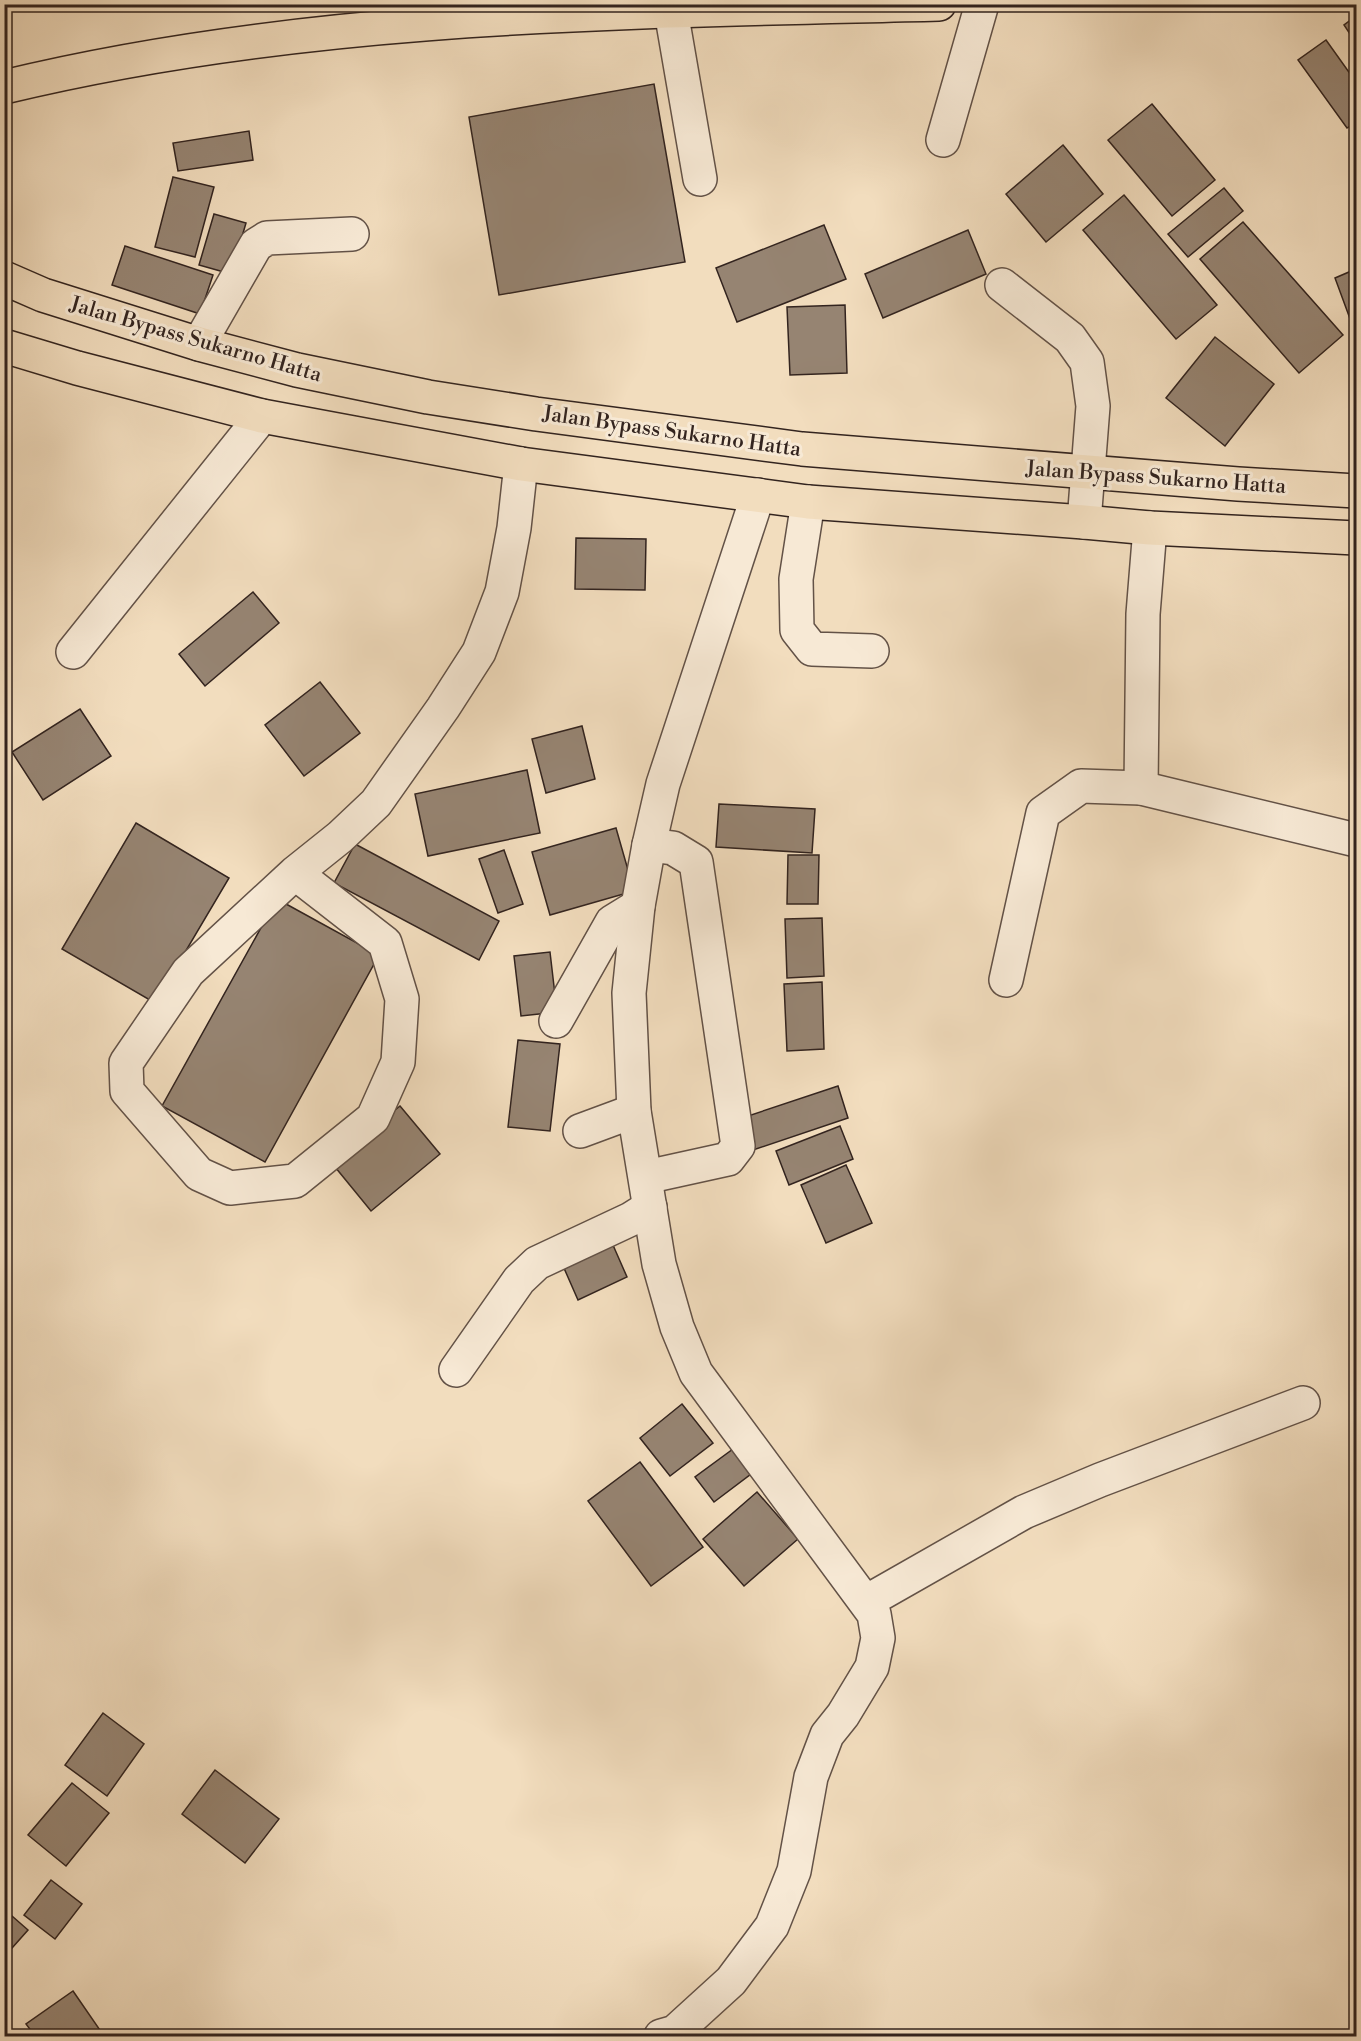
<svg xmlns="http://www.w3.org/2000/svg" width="1361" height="2041" font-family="'Libre Bodoni',serif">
<rect width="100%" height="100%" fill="#f2ddbe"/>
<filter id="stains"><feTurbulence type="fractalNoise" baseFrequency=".00333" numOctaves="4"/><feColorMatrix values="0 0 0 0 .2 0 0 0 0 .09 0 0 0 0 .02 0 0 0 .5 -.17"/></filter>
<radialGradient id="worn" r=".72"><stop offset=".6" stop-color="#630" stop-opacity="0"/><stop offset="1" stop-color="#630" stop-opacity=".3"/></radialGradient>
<g fill="#968472" stroke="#33241f" stroke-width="1.5">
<polygon points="1356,16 1356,43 1344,25"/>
<polygon points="1326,40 1356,82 1356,122 1347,128 1298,60"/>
<polygon points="654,84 685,262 499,295 469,117"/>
<polygon points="1152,104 1215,180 1172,216 1108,140"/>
<polygon points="249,131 253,160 178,171 173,143"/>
<polygon points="1063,145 1103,194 1046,242 1006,194"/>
<polygon points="173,177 214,187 195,257 155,247"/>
<polygon points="1224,188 1243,211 1188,257 1168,234"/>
<polygon points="1124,195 1217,305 1176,339 1083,230"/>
<polygon points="214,214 246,223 231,274 199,265"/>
<polygon points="1243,222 1343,335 1299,373 1200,259"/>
<polygon points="824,225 846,279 737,322 716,268"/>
<polygon points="968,230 986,274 883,318 865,274"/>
<polygon points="125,246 213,275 200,314 112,285"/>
<polygon points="1356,269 1356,335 1335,278"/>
<polygon points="845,305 847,373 790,375 787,307"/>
<polygon points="1215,337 1274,384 1225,446 1166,398"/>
<polygon points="576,538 646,539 645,590 575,589"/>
<polygon points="253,592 279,623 205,686 179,654"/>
<polygon points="320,682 360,733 304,776 265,725"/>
<polygon points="80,709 111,756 43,800 12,752"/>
<polygon points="582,726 595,779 546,793 532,739"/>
<polygon points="527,770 540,833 428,856 415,794"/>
<polygon points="719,804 815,809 812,853 716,847"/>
<polygon points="136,823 229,878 155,1003 62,949"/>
<polygon points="616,828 634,891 550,915 532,852"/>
<polygon points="355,844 499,921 479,960 334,883"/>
<polygon points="504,850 523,904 498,913 479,859"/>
<polygon points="788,855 819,855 818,904 787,904"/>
<polygon points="277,899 379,955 265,1162 162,1106"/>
<polygon points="822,918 824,976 787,978 785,919"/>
<polygon points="550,952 557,1012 521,1016 514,956"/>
<polygon points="822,982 824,1049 787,1051 784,984"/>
<polygon points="518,1040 560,1044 550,1131 508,1127"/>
<polygon points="838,1086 848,1118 747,1152 736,1120"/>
<polygon points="400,1106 440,1154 371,1211 331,1162"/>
<polygon points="840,1126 853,1159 789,1185 776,1151"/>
<polygon points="846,1165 872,1223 826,1243 801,1185"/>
<polygon points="609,1236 627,1277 578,1300 560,1259"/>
<polygon points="682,1404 713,1443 670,1476 640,1438"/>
<polygon points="733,1449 751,1474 714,1502 695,1477"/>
<polygon points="640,1462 703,1547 651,1586 588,1501"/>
<polygon points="757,1492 798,1539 744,1586 703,1539"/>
<polygon points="103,1713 144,1744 107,1796 65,1765"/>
<polygon points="215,1770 279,1819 245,1863 182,1814"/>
<polygon points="72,1783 109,1813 66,1866 28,1835"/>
<polygon points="51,1880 82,1904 55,1939 24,1915"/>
<polygon points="4,1909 28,1930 4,1957"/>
<polygon points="73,1991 104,2036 35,2036 26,2024"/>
</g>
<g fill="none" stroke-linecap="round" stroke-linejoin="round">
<defs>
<g id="minor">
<polyline points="671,11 700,179"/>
<polyline points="943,140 982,4"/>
<polyline points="1002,285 1070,338 1087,362 1093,406 1084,522"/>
<polyline points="199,344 256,245 267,238 352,234"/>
<polyline points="808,502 796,579 797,630 812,649 872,651"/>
<polyline points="73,652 262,416"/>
<polyline points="1141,788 1356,840"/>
<polyline points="295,873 385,943 402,999 398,1062 373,1118 295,1181 230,1188 199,1174 127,1091 126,1063 188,972 295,873 340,837 376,803 443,708 479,652 502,592 514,528 521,464"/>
<polyline points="1006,980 1043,813 1081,786 1141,788 1143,614 1150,528"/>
<polyline points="556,1021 612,922 638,906"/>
<polyline points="580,1131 634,1111"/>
<polyline points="646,1177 728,1159 738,1146 696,862 673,848 649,845"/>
<polyline points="456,1370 519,1280 537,1263 631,1219 650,1207"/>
<polyline points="866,1602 1024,1512 1100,1480 1303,1403"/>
<polyline points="661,2036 675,2032 731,1981 772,1926 794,1871 811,1777 827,1735 843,1715 872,1667 878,1638 874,1614 696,1373 677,1327 659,1264 634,1111 629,993 638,906 649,845 663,784 758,495"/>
</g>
<path id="major" d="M4 87C310 13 627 12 939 4"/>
<g id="highway">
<polyline points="4,278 43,295 199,344 297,370 428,397 536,414 802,449 1238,484 1356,491"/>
<polyline points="4,346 77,368 262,416 521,464 808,502 1084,522 1150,528 1356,538"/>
</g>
</defs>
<use href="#minor" stroke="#635247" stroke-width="36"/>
<use href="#major" stroke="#33241f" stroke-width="36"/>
<use href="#highway" stroke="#33241f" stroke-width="36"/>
<use href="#minor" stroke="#f7e9d5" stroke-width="33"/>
<use href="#major" stroke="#f2ddbe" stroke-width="33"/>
<use href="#highway" stroke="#f2ddbe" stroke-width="33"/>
</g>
<g text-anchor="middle" stroke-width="6" stroke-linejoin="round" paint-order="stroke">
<g font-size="21" fill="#33241f" stroke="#f7e9d5">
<text transform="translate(196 339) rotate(16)" y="7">Jalan Bypass Sukarno Hatta</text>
<text transform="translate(672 431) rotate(8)" y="7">Jalan Bypass Sukarno Hatta</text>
<text transform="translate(1156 477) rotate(4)" y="7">Jalan Bypass Sukarno Hatta</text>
</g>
</g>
<rect width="1361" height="2041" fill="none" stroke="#f2ddbe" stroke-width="24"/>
<rect x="6" y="6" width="1349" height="2029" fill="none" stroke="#33241f" stroke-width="3"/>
<rect x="12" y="12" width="1337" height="2017" fill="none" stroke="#33241f" stroke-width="1.5"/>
<rect width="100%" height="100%" filter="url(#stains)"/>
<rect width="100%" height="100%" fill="url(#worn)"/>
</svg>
